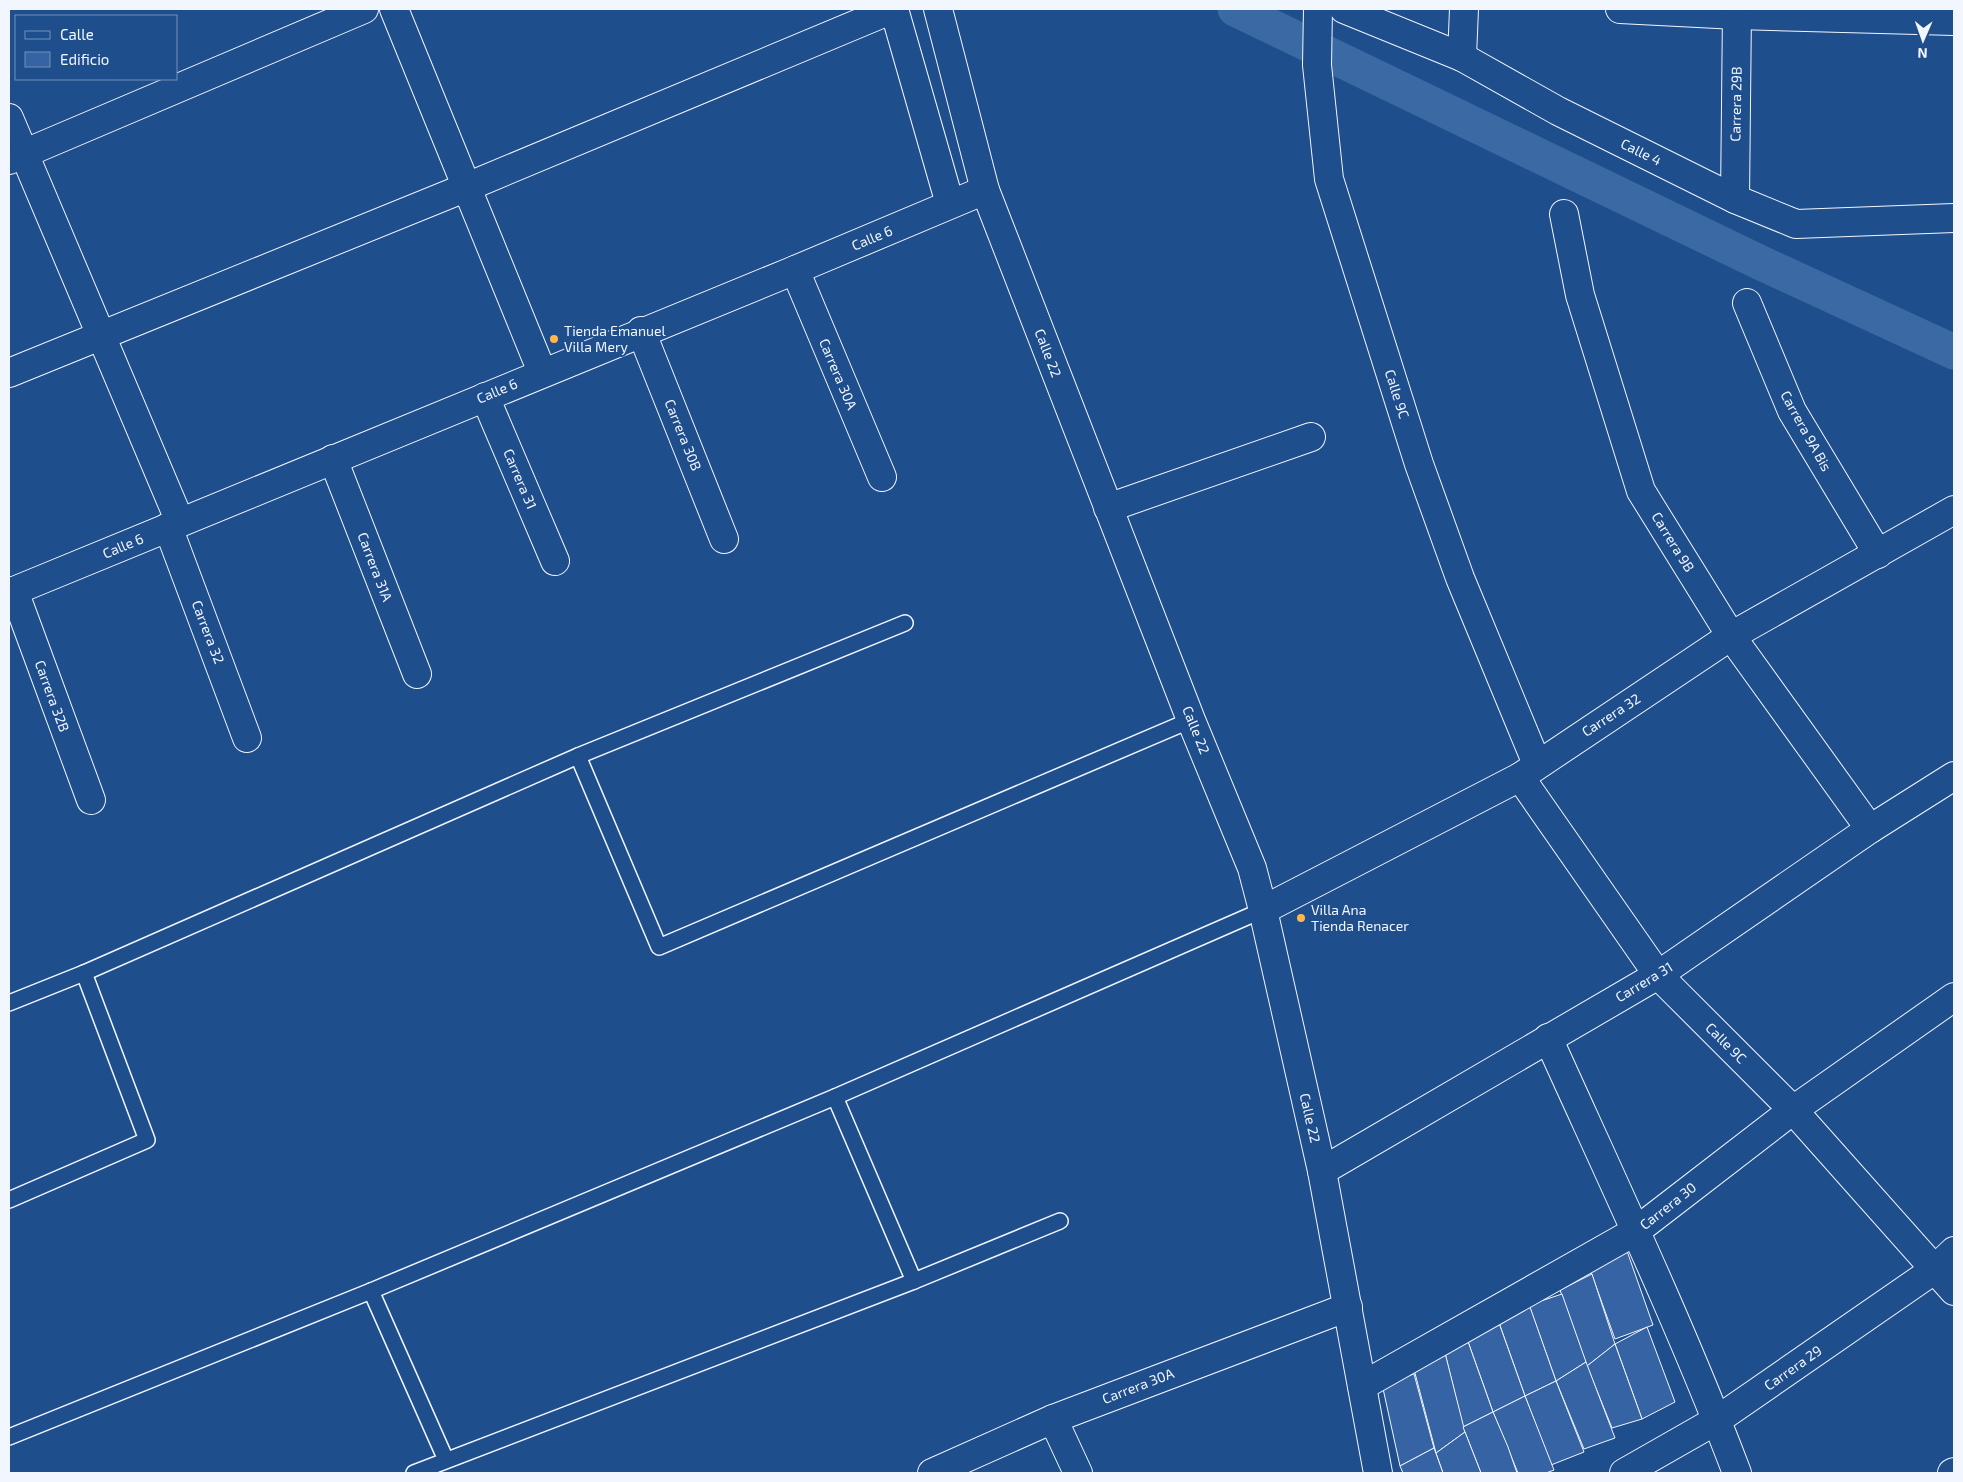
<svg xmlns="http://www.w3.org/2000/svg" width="1963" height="1482" font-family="'Exo 2',sans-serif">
<rect width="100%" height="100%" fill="#1f4e8c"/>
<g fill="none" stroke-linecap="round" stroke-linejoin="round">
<polyline stroke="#3b69a3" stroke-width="35" points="1235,9 1759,262 1954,352"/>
</g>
<g fill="#3563a3" stroke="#f2f6ff">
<polygon points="1627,1251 1653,1325 1615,1339 1588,1264"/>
<polygon points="1592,1274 1615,1344 1587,1366 1560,1290"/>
<polygon points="1562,1294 1586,1362 1556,1381 1529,1305"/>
<polygon points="1530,1307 1556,1381 1525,1396 1498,1320"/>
<polygon points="1499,1323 1525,1396 1493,1412 1466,1336"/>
<polygon points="1647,1327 1675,1402 1642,1419 1615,1344"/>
<polygon points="1466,1336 1493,1412 1463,1427 1444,1349"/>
<polygon points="1615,1344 1642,1419 1612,1428 1587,1366"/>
<polygon points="1444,1349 1465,1432 1436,1453 1411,1358"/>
<polygon points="1586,1362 1615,1438 1584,1449 1556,1381"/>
<polygon points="1414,1374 1434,1448 1400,1466 1382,1384"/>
<polygon points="1556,1381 1584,1452 1551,1465 1525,1396"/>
<polygon points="1525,1396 1554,1470 1546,1473 1518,1473 1493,1412"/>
<polygon points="1493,1412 1508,1447 1517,1473 1481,1473 1463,1427"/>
<polygon points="1465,1432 1481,1473 1443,1473 1436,1453"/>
<polygon points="1434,1448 1443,1473 1403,1473 1400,1466"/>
</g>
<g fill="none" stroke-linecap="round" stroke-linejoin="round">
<defs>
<g id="lane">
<polyline points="578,756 659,947 1191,720"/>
<polyline points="9,1003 84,973 578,756 905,623"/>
<polyline points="835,1097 914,1281"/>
<polyline points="9,1200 147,1140 84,973"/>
<polyline points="371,1291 446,1460"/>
<polyline points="9,1437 371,1291 835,1097 1263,910"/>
<polyline points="414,1473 914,1281 1060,1221"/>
</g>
<g id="street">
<polyline points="394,9 542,372"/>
<polyline points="894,9 950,204"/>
<polyline points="938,9 985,190 1191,720 1252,868 1263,910 1322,1171 1378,1473"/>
<polyline points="1318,9 1317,65 1329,179 1419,464 1460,578 1537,764"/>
<polyline points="1344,9 1462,57 1558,111 1735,199 1796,224 1954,218"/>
<polyline points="1620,9 1737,15 1954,21"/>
<polyline points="1462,57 1464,9"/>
<polyline points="9,118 180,522"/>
<polyline points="9,160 364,9"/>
<polyline points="1735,199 1737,9"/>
<polyline points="1564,214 1580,295 1641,491 1731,636 1870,829"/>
<polyline points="795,270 882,477"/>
<polyline points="1747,303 1792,411 1878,554"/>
<polyline points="641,331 724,539"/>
<polyline points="9,373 467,187 893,9"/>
<polyline points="485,397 555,561"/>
<polyline points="333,459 417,674"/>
<polyline points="1108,508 1311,437"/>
<polyline points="168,527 247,738"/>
<polyline points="14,591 91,800"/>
<polyline points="9,593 795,270 985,190"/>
<polyline points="1520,777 1658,975 1793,1110 1954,1291"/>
<polyline points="1263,910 1520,777 1731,636 1954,510"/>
<path d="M1548 1038C1613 1182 1681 1325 1737 1473"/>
<polyline points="1322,1171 1658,975 1870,829 1954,776"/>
<polyline points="1362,1386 1636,1231 1793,1110 1954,997"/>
<polyline points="1053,1419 1078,1473"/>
<polyline points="932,1473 1053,1419 1348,1307"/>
<polyline points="1624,1473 1717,1420 1934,1270 1954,1251"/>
<polyline points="1952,1473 1954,1472"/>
</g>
</defs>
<use href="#lane" stroke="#f2f6ff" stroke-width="18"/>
<use href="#street" stroke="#f2f6ff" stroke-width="30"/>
<use href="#lane" stroke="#1f4e8c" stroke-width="15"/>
<use href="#street" stroke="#1f4e8c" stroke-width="28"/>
</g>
<g fill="#ffb74d" stroke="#1f4e8c" stroke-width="2">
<circle cx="554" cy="339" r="5"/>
<circle cx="1301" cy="918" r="5"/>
</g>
<g text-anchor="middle" stroke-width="4" stroke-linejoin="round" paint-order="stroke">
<g font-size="14" fill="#f2f6ff" stroke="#1f4e8c">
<text transform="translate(1736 104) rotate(-89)" y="5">Carrera 29B</text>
<text transform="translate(1641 152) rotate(26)" y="5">Calle 4</text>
<text transform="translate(872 238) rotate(-23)" y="5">Calle 6</text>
<text transform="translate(1048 353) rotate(69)" y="5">Calle 22</text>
<text transform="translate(838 374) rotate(67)" y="5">Carrera 30A</text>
<text transform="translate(497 391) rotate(-23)" y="5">Calle 6</text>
<text transform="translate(1397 394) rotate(72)" y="5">Calle 9C</text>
<text transform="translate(1806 431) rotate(61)" y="5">Carrera 9A Bis</text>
<text transform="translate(683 435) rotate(68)" y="5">Carrera 30B</text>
<text transform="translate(520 479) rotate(67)" y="5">Carrera 31</text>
<text transform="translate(1673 542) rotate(58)" y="5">Carrera 9B</text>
<text transform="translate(123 546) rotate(-23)" y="5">Calle 6</text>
<text transform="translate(375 567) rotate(69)" y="5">Carrera 31A</text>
<text transform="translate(208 632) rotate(69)" y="5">Carrera 32</text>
<text transform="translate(52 696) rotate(70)" y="5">Carrera 32B</text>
<text transform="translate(1611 715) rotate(-33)" y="5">Carrera 32</text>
<text transform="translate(1196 730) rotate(68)" y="5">Calle 22</text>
<text transform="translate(1644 982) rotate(-31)" y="5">Carrera 31</text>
<text transform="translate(1726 1043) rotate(45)" y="5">Calle 9C</text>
<text transform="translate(1310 1118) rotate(77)" y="5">Calle 22</text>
<text transform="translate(1668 1206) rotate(-38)" y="5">Carrera 30</text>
<text transform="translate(1793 1368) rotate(-35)" y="5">Carrera 29</text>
<text transform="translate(1138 1386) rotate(-21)" y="5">Carrera 30A</text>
</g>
<g font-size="14" fill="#f2f6ff" stroke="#1f4e8c" text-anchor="start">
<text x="564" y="336">Tienda Emanuel<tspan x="564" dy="16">Villa Mery</tspan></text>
<text x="1311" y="915">Villa Ana<tspan x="1311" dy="16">Tienda Renacer</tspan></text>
</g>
</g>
<rect width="1963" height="1482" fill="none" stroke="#f2f6ff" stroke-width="20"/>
<rect x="15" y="15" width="162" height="65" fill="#1f4e8c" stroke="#7391ba"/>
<rect x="25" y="31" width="25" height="8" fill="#1f4e8c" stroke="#7391ba"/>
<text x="60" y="40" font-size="15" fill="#f2f6ff">Calle</text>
<rect x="25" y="52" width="25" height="15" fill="#3563a3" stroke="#7391ba"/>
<text x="60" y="65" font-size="15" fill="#f2f6ff">Edificio</text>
<g transform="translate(1923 40) rotate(182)" stroke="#1f4e8c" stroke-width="4" paint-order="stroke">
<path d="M0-4L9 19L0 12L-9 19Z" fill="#f2f6ff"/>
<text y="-8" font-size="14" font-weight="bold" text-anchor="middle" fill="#f2f6ff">N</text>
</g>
</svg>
